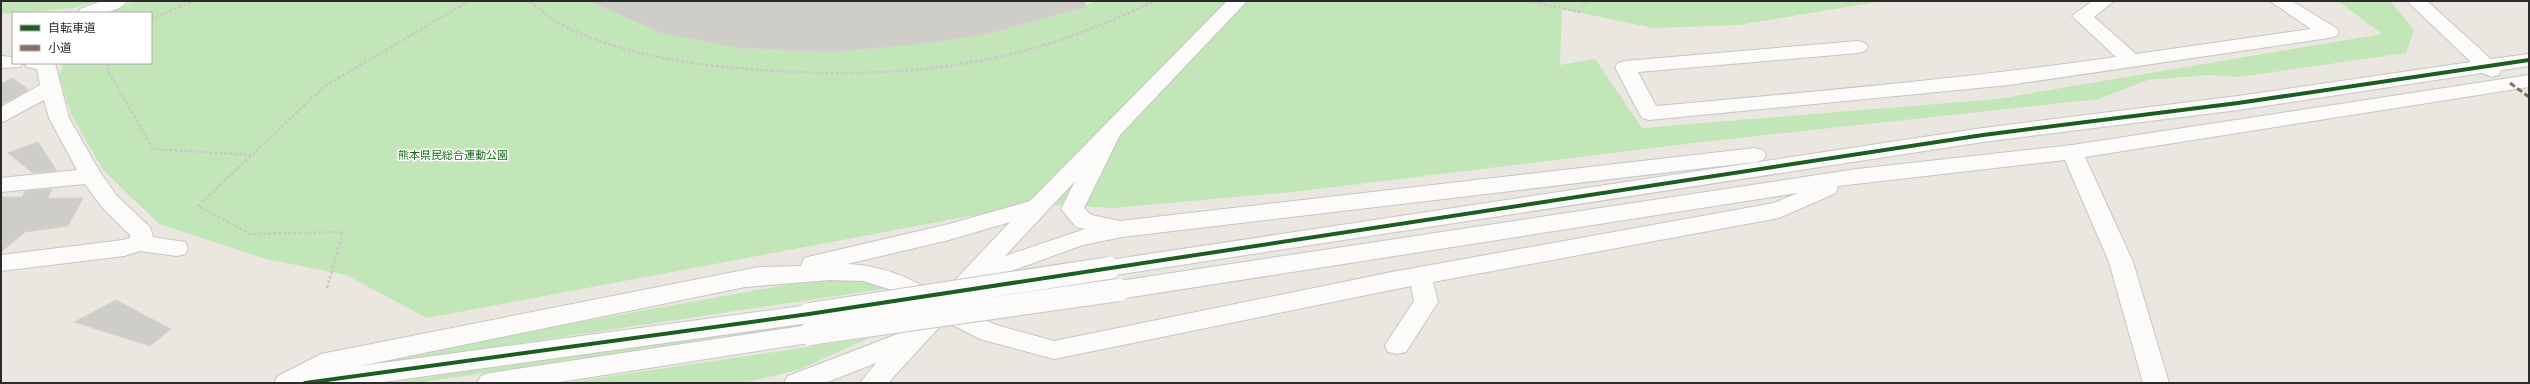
<svg xmlns="http://www.w3.org/2000/svg" width="2530" height="384" font-family="'Source Sans 3','Noto Sans JP',sans-serif">
<rect width="100%" height="100%" fill="#eae7e0"/>
<g fill="#c2e6b8">
<polygon points="1,1 96,1 75,8 1,14"/>
<polygon points="134,1 589,1 661,33 740,48 831,52 910,45 983,35 1099,1 1883,1 1739,25 1653,28 1562,9 1560,65 1595,59 1642,128 1997,99 2382,34 2338,1 2390,1 2414,30 2406,53 2239,77 2208,75 2148,80 2099,99 1711,141 1302,191 1113,208 1034,204 427,318 346,275 266,259 159,224 103,170 71,114 59,76 64,63 151,63 151,13 107,13"/>
<polygon points="852,278 890,288 354,368 352,363 785,285 823,279"/>
<polygon points="894,312 417,383 388,383 738,331"/>
<polygon points="869,338 798,370 743,383 564,383"/>
</g>
<g fill="#cecdc7" stroke="#d5d3cc">
<polygon points="589,1 1085,1 1085,7 983,35 910,45 831,52 740,48 661,33"/>
<polygon points="12,78 29,90 1,105 1,84"/>
<polygon points="38,142 57,171 33,173 8,153"/>
<polygon points="52,189 48,198 83,198 68,226 25,232 1,252 1,197 22,197 25,191"/>
<polygon points="116,300 171,329 150,346 74,322"/>
</g>
<g fill="none" stroke-linecap="round" stroke-linejoin="round">
<defs>
<g id="minor">
<path d="M101 1H127C117 15 93 13 78 13L80 9Z"/>
<path d="M1227 1H1247L1120 135 1084 208 1091 215 1120 221 1755 148 1763 150 1766 155 1763 160 1755 162 1122 237 1083 245 981 282 958 307 996 325 1054 341 1392 272 1774 203 1798 193 1119 299 1111 296 1107 290 1111 284 1119 281 1857 169 2072 145 2529 75V87L2085 157 2133 262 2169 383H2143L2109 262 2065 160 1838 186 1836 193 1779 218 1433 282 1438 302 1406 352 1397 354 1388 352 1385 345 1414 301 1411 286 1054 359 980 339 945 321 888 383H860L876 363 825 383H784L788 376 908 330 926 311 898 292 863 281 830 280 745 287 360 366 809 305 818 308 821 314 818 320 809 323 376 383H274L278 376 321 354 759 267 801 266 804 258 812 256 949 224 1030 201ZM1075 181 1061 209 1076 227 1085 229 1005 256ZM1010 222 940 296C912 278 881 265 847 264L949 240Z"/>
<path d="M2092 1H2114L2094 17 2136 54 2311 29 2270 1H2292L2336 28 2339 32 2336 36 2329 38 2009 85 1649 120 1642 118 1639 113 1615 67 1618 63 1625 61 1858 41 1865 43 1868 47 1865 51 1858 53 1638 72 1656 106C1810 92 1963 79 2116 57L2072 16Z"/>
<polygon points="2407,1 2427,1 2491,59 2529,54 2529,66 2501,70 2499,75 2492,77 2482,73 2238,110 1983,142 1109,276 1101,274 1097,268 1101,262 1109,260 1983,128 2238,96 2471,62"/>
<polygon points="1,56 13,57 13,63 23,63 20,67 1,68"/>
<polygon points="24,63 55,63 69,118 100,172 117,196 150,227 153,237 185,242 188,248 185,254 177,256 140,251 124,256 1,271 1,255 123,240 130,238 130,235 101,206 85,184 1,192 1,178 77,170 49,118 44,100 1,123 1,107 40,85 37,69 27,67"/>
<polygon points="809,325 818,327 821,334 818,341 809,343 553,383 477,383 481,376 490,373"/>
</g>
</defs>
<use href="#minor" stroke="#c7c6c5" stroke-width="2"/>
<g stroke="#cac9c8" stroke-width="2.5" stroke-dasharray="3 2" stroke-linecap="butt">
<path d="M530 1C541 10 551 20 564 26 626 56 693 65 760 70 843 76 926 74 1007 55 1059 43 1106 24 1154 1"/>
<polyline points="1529,1 1579,12 1585,1"/>
<polyline points="151,19 193,1"/>
<polyline points="109,63 107,69 153,149 251,155"/>
<polyline points="327,288 343,232 251,234 198,206 325,86 469,1"/>
</g>
<use href="#minor" fill="#fcfbfa" fill-rule="evenodd"/>
<defs>
<g id="minor-bridge">
<polyline points="809,314 1109,268"/>
<polyline points="809,334 1119,290"/>
</g>
</defs>
<use href="#minor-bridge" stroke="#c7c6c5" stroke-width="24" stroke-linecap="butt"/>
<use href="#minor-bridge" stroke="#fcfbfa" stroke-width="22"/>
<polyline stroke="#8d6e63" stroke-width="3" stroke-dasharray="6 3" stroke-linecap="butt" points="2510,83 2529,97"/>
<defs>
<polyline id="cycleway" points="305,383 809,314 1983,135 2238,103 2529,60"/>
</defs>
<use href="#cycleway" stroke="#fff" stroke-width="6"/>
<use href="#cycleway" stroke="#1b5e20" stroke-width="4"/>
</g>
<g text-anchor="middle" stroke-width="3" stroke-linejoin="round" paint-order="stroke">
<g font-size="11" fill="#196a19" stroke="#fff">
<text x="453" y="159">熊本県民総合運動公園</text>
</g>
</g>
<rect width="2530" height="384" fill="none" stroke="#2b2b2b" stroke-width="4"/>
<rect x="12" y="12" width="140" height="52" fill="#ffffff" stroke="#aaaaaa"/>
<rect x="20" y="25" width="20" height="6" fill="#1b5e20" stroke="#aaaaaa"/>
<text x="48" y="32" font-size="12" fill="#2b2b2b">自転車道</text>
<rect x="20" y="45" width="20" height="6" fill="#8d6e63" stroke="#aaaaaa"/>
<text x="48" y="52" font-size="12" fill="#2b2b2b">小道</text>
</svg>
